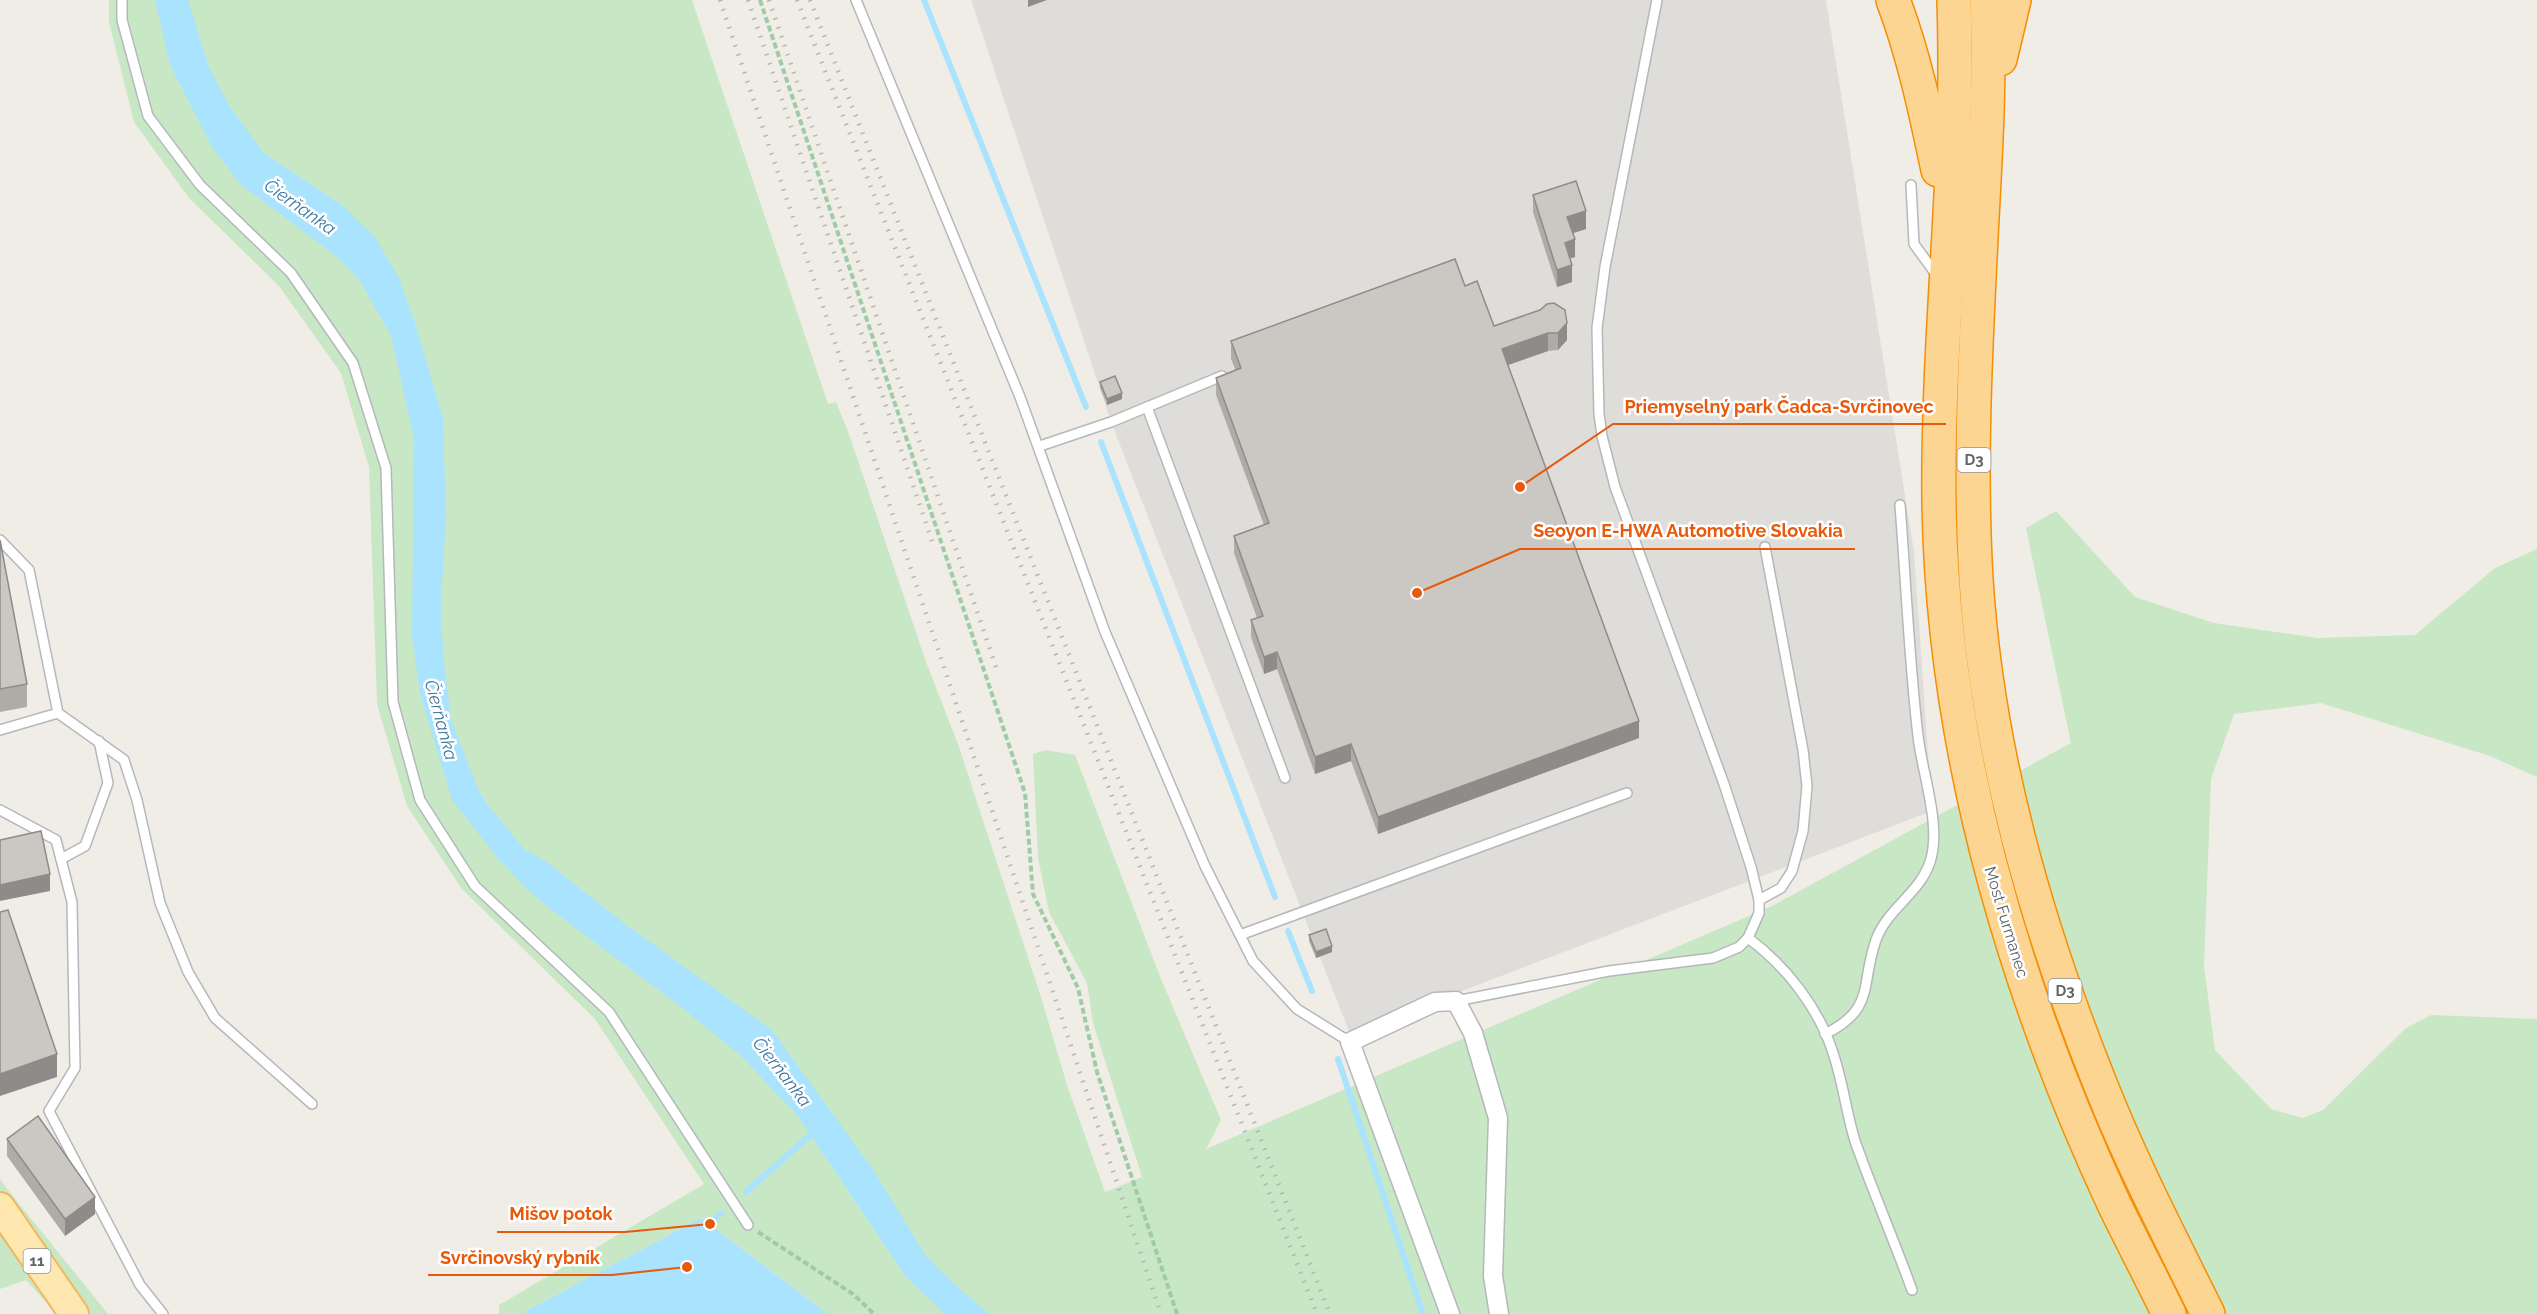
<svg xmlns="http://www.w3.org/2000/svg" width="2537" height="1314" font-family="Raleway,sans-serif">
<rect width="100%" height="100%" fill="#f0ede7"/>
<polygon fill="#dfddd9" points="971,0 1826,0 1914,552 1932,811 1350,1034 1111,422"/>
<g fill="#c8e7c4">
<polygon points="109,0 692,0 828,404 836,402 849,434 926,662 958,744 1041,997 1067,1085 1105,1192 1142,1177 1093,1023 1087,983 1049,912 1038,858 1033,754 1046,750 1075,755 1161,979 1221,1120 1206,1149 1772,906 2071,743 2026,528 2056,511 2135,597 2214,623 2318,638 2415,635 2495,568 2537,549 2537,777 2490,756 2321,703 2234,714 2211,779 2204,966 2215,1050 2271,1109 2302,1118 2323,1110 2406,1028 2431,1015 2537,1019 2537,1314 828,1314 701,1218 526,1311 526,1314 499,1314 499,1305 704,1184 595,1019 462,889 407,806 377,704 369,467 341,373 279,286 189,198 134,122 109,22"/>
<polygon points="0,1179 8,1190 108,1314 57,1314 26,1280 0,1289"/>
</g>
<g fill="#aae3fe">
<polygon points="155,0 188,0 209,67 230,107 264,153 342,205 375,237 399,278 415,323 443,418 446,518 441,601 443,654 451,719 478,789 487,804 524,849 547,862 625,924 772,1030 874,1171 926,1256 953,1283 989,1314 945,1314 906,1277 797,1115 740,1055 676,1003 550,909 524,886 496,856 452,800 420,694 412,635 414,439 391,335 358,278 335,255 240,184 212,147 170,65"/>
<polygon points="701,1218 828,1314 526,1314 526,1311"/>
</g>
<g fill="none" stroke-linecap="round" stroke-linejoin="round">
<g stroke="#aae3fe" stroke-width="6">
<polyline points="924,0 1086,407"/>
<polyline points="1101,442 1275,897"/>
<polyline points="1288,931 1312,991"/>
<polyline points="1338,1059 1423,1314"/>
<polyline points="746,1192 815,1131"/>
<polyline points="707,1232 710,1224 721,1213"/>
</g>
<defs>
<g id="lane">
<polyline points="122,0 122,20 148,116 200,185 291,273 353,363 386,468 393,702 420,800 475,886 609,1012 748,1225"/>
<polyline points="856,0 1020,397 1105,632 1205,866 1253,961 1297,1009 1350,1042"/>
<polyline points="1911,185 1914,244 1938,277"/>
<polyline points="1147,407 1285,778"/>
<polyline points="1040,446 1111,422 1222,376"/>
<polyline points="0,540 29,570 58,713 124,760 137,800 160,903 188,972 215,1018 312,1104"/>
<polyline points="0,730 58,713"/>
<polyline points="0,810 56,840 72,902 75,1068 49,1111 140,1285 163,1314"/>
<polyline points="61,859 85,846 108,783 99,741"/>
<polyline points="1759,900 1781,888 1792,871 1803,831 1807,786 1803,750 1765,547"/>
<polyline points="1240,935 1627,793"/>
<path d="M1748 938C1785 965 1819 1008 1833 1053 1843 1082 1846 1112 1855 1141 1873 1192 1894 1240 1912 1290"/>
<polyline points="1456,1001 1609,971 1713,958 1739,947 1748,938 1759,913 1759,900 1751,867 1724,784 1615,487 1602,436 1599,414 1597,328 1605,267 1657,0"/>
<path d="M1825 1034C1876 1009 1860 985 1876 940 1887 909 1920 893 1930 862 1942 826 1922 773 1918 736 1909 659 1906 582 1900 505"/>
</g>
<polyline id="street" points="1450,1314 1350,1042 1435,1002 1456,1001 1473,1033 1498,1118 1493,1276 1499,1314"/>
<polyline id="primary" points="0,1207 74,1314"/>
<g id="highway">
<path d="M1893 0C1914 55 1926 113 1938 170"/>
<path d="M1954 0C1960 168 1937 335 1939 503 1943 747 2012 984 2114 1204 2132 1241 2151 1277 2169 1314"/>
<path d="M1987 0C1990 73 1986 145 1982 218 1976 338 1969 459 1976 579 1987 754 2036 924 2101 1086 2132 1164 2171 1239 2208 1314"/>
<polyline points="2000,59 2014,0"/>
</g>
</defs>
<use href="#lane" stroke="#b4b8bb" stroke-width="12"/>
<use href="#street" stroke="#b4b8bb" stroke-width="21"/>
<use href="#primary" stroke="#f1b860" stroke-width="32"/>
<use href="#highway" stroke="#f58e02" stroke-width="36"/>
<g stroke="#9fcba6" stroke-width="4" stroke-dasharray="6 3" stroke-linecap="butt">
<polyline points="760,0 1025,793 1033,894 1078,988 1097,1072 1177,1314"/>
<polyline points="758,1232 853,1294 874,1314"/>
</g>
<use href="#lane" stroke="#fff" stroke-width="9"/>
<use href="#street" stroke="#fff" stroke-width="18"/>
<use href="#primary" stroke="#fee8af" stroke-width="28"/>
<use href="#highway" stroke="#fcd593" stroke-width="33"/>
<g stroke="#b5b6b7" stroke-width="4.5" stroke-dasharray="1.5 8" stroke-linecap="butt">
<polyline points="720,0 1161,1314"/>
<polyline points="748,0 932,541"/>
<polyline points="769,0 996,667"/>
<polyline points="797,0 1317,1314"/>
<polyline points="810,0 1330,1314"/>
</g>
</g>
<g fill="#afaca8">
<polygon points="1533,195 1586,229 1573,233 1575,257 1570,258 1572,282 1557,287 1533,212"/>
<polygon points="1465,286 1494,326 1540,310 1567,340 1558,350 1548,351 1508,365 1639,738 1378,834 1351,761 1315,774 1277,669 1264,674 1251,637 1251,620 1257,618 1234,553 1234,536 1264,525 1216,395 1216,378 1236,371 1231,359 1231,341"/>
<polygon points="1100,382 1122,399 1107,405 1100,388"/>
<polygon points="0,540 27,684 27,707 0,712"/>
<polygon points="1309,935 1332,952 1316,958 1309,941"/>
<polygon points="7,1139 95,1214 65,1236 7,1156"/>
</g>
<g fill="#8e8c88">
<polygon points="1028,0 1047,0 1028,7"/>
<polygon points="1586,211 1586,229 1567,235 1567,217"/>
<polygon points="1575,239 1575,257 1565,260 1565,243"/>
<polygon points="1572,265 1572,282 1557,287 1557,270"/>
<polygon points="1567,323 1567,340 1558,350 1558,333"/>
<polygon points="1548,333 1548,351 1502,367 1502,349"/>
<polygon points="1122,393 1122,399 1107,405 1107,399"/>
<polygon points="1277,652 1277,669 1264,674 1264,657"/>
<polygon points="1639,721 1639,738 1378,834 1378,817"/>
<polygon points="1351,744 1351,761 1315,774 1315,757"/>
<polygon points="50,874 50,891 0,901 0,885"/>
<polygon points="1332,946 1332,952 1316,958 1316,952"/>
<polygon points="57,1054 57,1077 0,1096 0,1074"/>
<polygon points="95,1197 95,1214 65,1236 65,1219"/>
</g>
<g fill="#cbc8c3" stroke="#8e8c88" stroke-width="1.5">
<polygon points="1576,181 1586,211 1567,217 1575,239 1565,243 1572,265 1557,270 1533,195"/>
<polygon points="1455,259 1465,286 1477,281 1494,326 1540,310 1547,304 1554,303 1565,310 1567,323 1558,333 1548,333 1502,349 1639,721 1378,817 1351,744 1315,757 1277,652 1264,657 1251,620 1263,616 1234,536 1269,523 1216,378 1241,368 1231,341"/>
<polygon points="1115,376 1122,393 1107,399 1100,382"/>
<polygon points="0,540 27,684 0,689"/>
<polygon points="41,831 50,874 0,885 0,840"/>
<polygon points="8,910 57,1054 0,1074 0,912"/>
<polygon points="1326,929 1332,946 1316,952 1309,935"/>
<polygon points="38,1116 95,1197 65,1219 7,1139"/>
</g>
<g text-anchor="middle" stroke-width="5" stroke-linejoin="round" paint-order="stroke">
<g fill="#fff" stroke="#8e9295" stroke-width="1.5">
<rect x="1957.5" y="448" width="33" height="24" rx="4.5"/>
<rect x="2048.5" y="979" width="33" height="24" rx="4.5"/>
<rect x="23.5" y="1249" width="27" height="24" rx="4.5"/>
</g>
<g font-size="15" font-weight="bold" fill="#5e6367">
<text x="1974" y="465">D3</text>
<text x="2065" y="996">D3</text>
<text x="37" y="1266">11</text>
</g>
<g font-size="16" fill="#5e6367" stroke="#fff">
<text transform="translate(2007 922) rotate(73)" y="6">Most Furmanec</text>
</g>
<g font-size="18" font-style="italic" fill="#3f79a0" stroke="#fff">
<text transform="translate(300 207) rotate(35)" y="6">Čierňanka</text>
<text transform="translate(441 720) rotate(75)" y="6">Čierňanka</text>
<text transform="translate(782 1072) rotate(52)" y="6">Čierňanka</text>
</g>
</g>
<path fill="none" stroke="#e8590c" stroke-width="2" d="M1520 487L1613 424H1946M1417 593L1520 549H1855M710 1224L625 1232H497M687 1267L612 1275H428"/>
<g fill="#e8590c" stroke="#fff" stroke-width="2">
<circle cx="1520" cy="487" r="6"/>
<circle cx="1417" cy="593" r="6"/>
<circle cx="710" cy="1224" r="6"/>
<circle cx="687" cy="1267" r="6"/>
</g>
<g font-size="18" text-anchor="middle" font-weight="bold" fill="#e8590c" stroke="#fff" stroke-width="5" stroke-linejoin="round" paint-order="stroke">
<text x="1779" y="413">Priemyselný park Čadca-Svrčinovec</text>
<text x="1688" y="537">Seoyon E-HWA Automotive Slovakia</text>
<text x="561" y="1220">Mišov potok</text>
<text x="520" y="1264">Svrčinovský rybník</text>
</g>
</svg>
